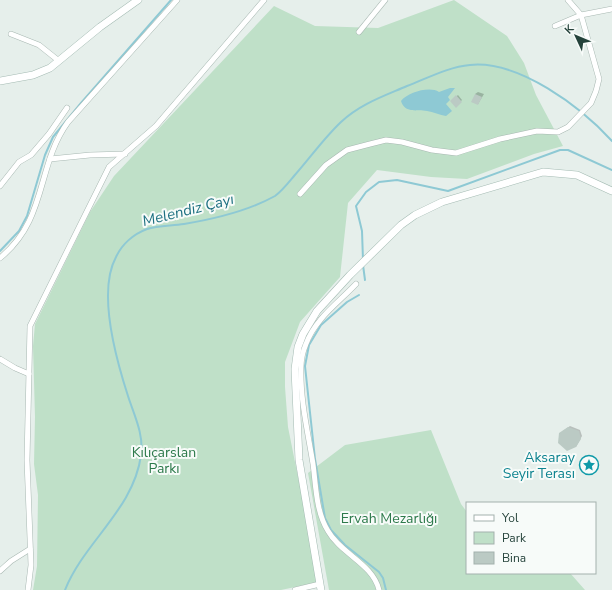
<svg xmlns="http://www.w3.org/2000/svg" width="612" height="590" font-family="'Nunito Sans',sans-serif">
<rect width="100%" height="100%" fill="#e6efeb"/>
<g fill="#bfe0c8">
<polygon points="454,0 507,36 524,63 536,95 563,146 534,154 467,179 431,177 377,170 348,203 340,277 300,322 285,362 285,387 288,427 319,582 281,590 33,590 37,566 38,495 34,464 35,417 33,346 35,324 90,212 114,176 274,6 315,26 378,28"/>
<polygon points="431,430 461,504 467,512 467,573 570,573 585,590 329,590 308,473 345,445"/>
</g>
<path fill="#8ec9d4" d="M450 88H455L448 97 450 100 446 104 452 111 446 116C440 115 433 112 427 111 417 109 405 114 401 101 408 92 430 86 439 92Z"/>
<g fill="#0003">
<polygon points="478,92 484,94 478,104 475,94"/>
<polygon points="458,95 462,100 456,106 451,101"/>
<polygon points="570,426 580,430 582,436 576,447 563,431"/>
</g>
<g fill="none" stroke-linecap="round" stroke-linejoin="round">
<g stroke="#8ec9d4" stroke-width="2">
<polyline points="0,251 19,231 27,216 45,155 53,137 81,103 171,0"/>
<polyline points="363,260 362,231 356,206 366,192 379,182 397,180 448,191 560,150 568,150 612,170"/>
<polyline points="363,265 365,280"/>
<polyline points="359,295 347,302 321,325 309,345 305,366 315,459 325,518 331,530 345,545 379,572 383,578 386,590"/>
<path d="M65 590C84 542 134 509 141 455 144 434 134 415 128 396 116 359 97 292 116 257 122 244 134 234 147 229 158 225 172 226 184 224 214 219 248 211 275 196 282 191 289 182 294 176 310 158 324 138 341 122 360 104 384 96 407 86 428 78 448 67 470 65 519 60 581 107 612 141"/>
</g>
</g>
<g fill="#bbcac4">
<polygon points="475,94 482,97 478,105 471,102"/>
<polygon points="456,95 462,102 456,108 450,101"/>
<polygon points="568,427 579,431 581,439 576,447 567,451 558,443 559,433"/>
</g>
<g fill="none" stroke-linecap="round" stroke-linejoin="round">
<defs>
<g id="street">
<polyline points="555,26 581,15 612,9"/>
<polyline points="359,32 385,0"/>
<polyline points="11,34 39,45 59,61"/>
<polyline points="50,159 90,155 125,154"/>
<polyline points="0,186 19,162 31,155 49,134 67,108"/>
<polyline points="300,194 326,165 347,150 370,144 386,140 402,142 432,150 456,153 500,139 537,131 558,132 568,127 591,103 596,91 599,79 581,15 568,0"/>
<path d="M0 258C48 219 36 166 68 122L177 0"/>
<path d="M356 284C338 303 315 319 306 344 303 351 301 360 301 368 300 399 308 433 313 464 316 486 316 512 328 531 341 554 373 564 379 590"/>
<polyline points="0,359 15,368 29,374"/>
<polyline points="0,571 11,561 30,549"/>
<polyline points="28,590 31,565 27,460 30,326 109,167 156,126 264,0"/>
<polyline points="295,590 320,584"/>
</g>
<g id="secondary">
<polyline points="0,81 33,75 50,68 100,27 138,0"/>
<polyline points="321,590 299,460 295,369 298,347 303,334 317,311 350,275 401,225 415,215 442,202 543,172 577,175 612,191"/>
</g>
</defs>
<use href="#street" stroke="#a8b8b2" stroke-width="6"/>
<use href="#secondary" stroke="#a4bbb3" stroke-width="8"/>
<use href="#street" stroke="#fff" stroke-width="5"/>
<use href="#secondary" stroke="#fff" stroke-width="7"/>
</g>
<defs>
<symbol id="sight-ring" viewBox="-11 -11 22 22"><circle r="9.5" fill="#f7fbf9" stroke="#0f9aa8" stroke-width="1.5"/><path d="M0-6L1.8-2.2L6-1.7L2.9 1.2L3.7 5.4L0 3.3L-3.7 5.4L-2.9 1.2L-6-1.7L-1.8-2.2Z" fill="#0f9aa8"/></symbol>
</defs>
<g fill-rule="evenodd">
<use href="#sight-ring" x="578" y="454" width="22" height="22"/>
</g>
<g text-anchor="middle" stroke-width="4" stroke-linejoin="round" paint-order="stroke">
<g font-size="14" fill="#2d7a4b" stroke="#f7fbf9">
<text x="164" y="457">Kılıçarslan<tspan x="164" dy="16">Parkı</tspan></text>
<text x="389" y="523">Ervah Mezarlığı</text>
</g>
<g font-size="14" fill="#0d838f" stroke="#f7fbf9" text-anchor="end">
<text x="575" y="462">Aksaray<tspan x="575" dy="16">Seyir Terası</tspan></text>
</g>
<g font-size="15" font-style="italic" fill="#1c6f80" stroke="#f7fbf9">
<text transform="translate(188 210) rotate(-14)" y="5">Melendiz Çayı</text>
</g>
</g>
<rect x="466" y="502" width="130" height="72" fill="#f7fbf9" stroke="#a3b1ad"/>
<rect x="474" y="515" width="20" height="6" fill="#ffffff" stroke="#a3b1ad"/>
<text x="502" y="522" font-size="12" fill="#24423a">Yol</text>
<rect x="474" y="532" width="20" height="12" fill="#bfe0c8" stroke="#a3b1ad"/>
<text x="502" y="542" font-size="12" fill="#24423a">Park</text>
<rect x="474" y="552" width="20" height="12" fill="#bbcac4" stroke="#a3b1ad"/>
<text x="502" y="562" font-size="12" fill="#24423a">Bina</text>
<g transform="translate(576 36) rotate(314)" stroke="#f7fbf9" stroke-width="3" paint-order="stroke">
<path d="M0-3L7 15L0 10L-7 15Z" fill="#24423a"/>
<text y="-6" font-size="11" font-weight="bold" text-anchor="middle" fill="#24423a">K</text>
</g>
</svg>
